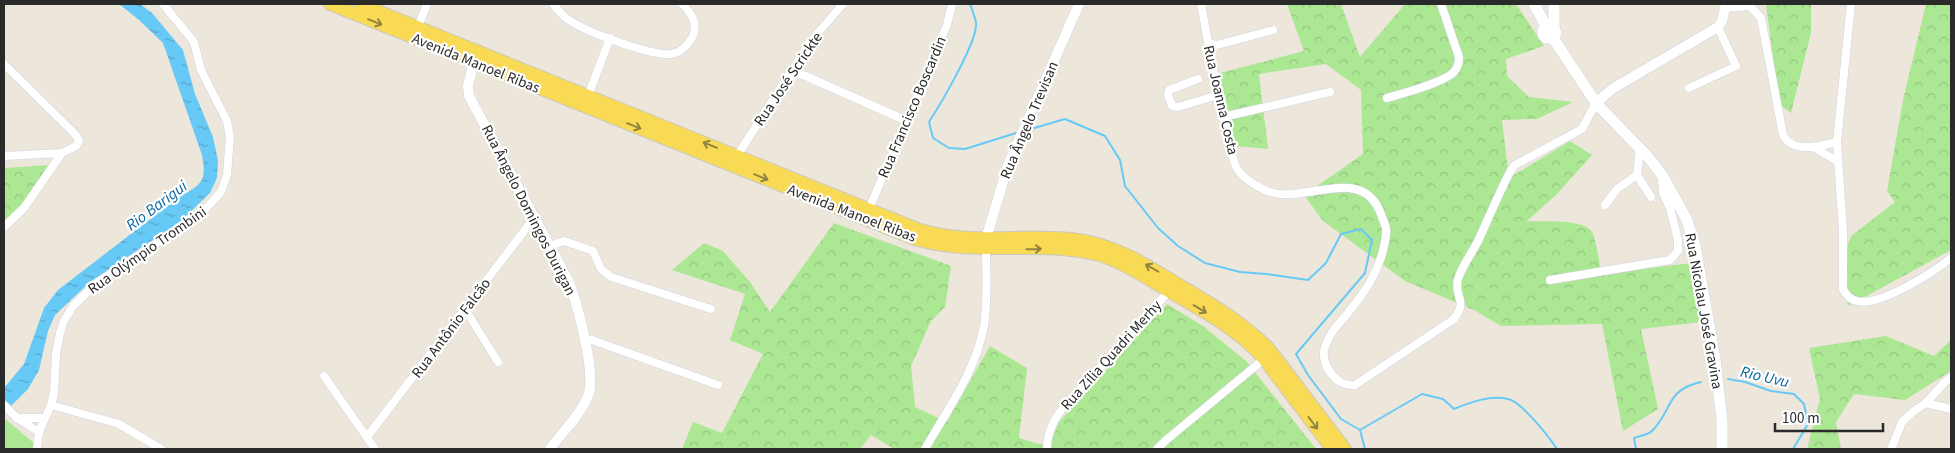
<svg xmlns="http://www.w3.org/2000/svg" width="1955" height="453" font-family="'Source Sans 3',sans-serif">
<defs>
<pattern id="forest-crowns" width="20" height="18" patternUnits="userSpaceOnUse" patternTransform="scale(1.25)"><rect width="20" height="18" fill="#ace794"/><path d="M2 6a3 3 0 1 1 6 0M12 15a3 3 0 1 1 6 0" fill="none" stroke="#94c680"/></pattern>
<pattern id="water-ripples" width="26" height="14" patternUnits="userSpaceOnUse" patternTransform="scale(1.25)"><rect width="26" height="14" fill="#67caf6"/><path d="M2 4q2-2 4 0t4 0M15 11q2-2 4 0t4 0" fill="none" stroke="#55a4c7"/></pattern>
</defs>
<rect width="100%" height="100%" fill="#ede6db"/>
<polygon fill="#ace794" points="4,418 35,444 33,449 4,449"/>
<g fill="url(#forest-crowns)">
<path d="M1287 4H1341L1360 57 1405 4H1516L1544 46 1506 59 1507 76 1529 97 1573 102 1537 119 1502 120 1509 178 1570 141 1592 155 1556 195 1527 221C1542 222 1583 218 1592 232 1596 238 1600 266 1601 274L1692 263 1701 322 1641 329 1658 409 1623 431 1602 324 1501 326 1474 310 1405 281 1323 221 1304 195 1363 154 1361 90 1326 64 1259 74 1268 149 1235 146 1220 73 1304 51Z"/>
<polygon points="1766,4 1811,4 1811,33 1791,113 1779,104"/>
<polygon points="1926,4 1951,4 1951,250 1848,306 1839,270 1851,236 1895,202 1887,191 1903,100"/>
<polygon points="49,165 21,207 4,221 4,168"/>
<polygon points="834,223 951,266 945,307 931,321 911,366 915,407 947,422 990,346 1027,368 1019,438 1049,447 1059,422 1167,304 1203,326 1246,361 1316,449 894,449 871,435 860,449 682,449 693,422 722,433 763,354 730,340 745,294 672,270 704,243 723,251 750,282 770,312"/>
<polygon points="1886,336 1934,356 1951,340 1951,371 1905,400 1854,394 1836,422 1841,449 1807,449 1820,399 1809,348"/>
</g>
<path fill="url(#water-ripples)" d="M119 4H140L152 13 183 50 195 94 213 137 218 161 217 178 210 193 181 221 90 282 55 315 48 331 39 370 28 389 4 413V388L24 364 44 308 58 290 179 197C202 184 207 182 202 155L163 43 139 20Z"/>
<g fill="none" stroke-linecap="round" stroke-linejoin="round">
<g stroke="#67caf6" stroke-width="2">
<path d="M970 4C972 10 975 16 976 23 978 41 940 105 929 122L933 138 949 148 965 149 1016 133"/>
<polyline points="1031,129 1065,119 1105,136 1120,160 1125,186 1158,228 1178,246 1205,263 1240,272 1266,274 1308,280 1326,263 1341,234 1361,229 1372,240 1365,273 1296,354 1308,375 1341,419 1360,430 1365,449"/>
<polyline points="1728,379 1745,382 1771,391 1794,394 1804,404 1808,424 1793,449"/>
<path d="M1360 430 1422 394 1443 399 1454 409C1471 402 1490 395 1508 399 1522 402 1549 437 1557 449"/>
<path d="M1636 449 1634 438C1639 436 1648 435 1652 431 1673 410 1665 390 1701 382"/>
</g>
<defs>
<g id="minor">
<path d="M553 4C558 10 562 16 569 20 586 32 651 56 671 54 681 53 687 46 692 38 699 24 692 14 682 4"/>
<path d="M1201 4C1209 47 1216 91 1227 134 1230 144 1232 157 1236 167 1241 177 1256 186 1265 190 1301 208 1361 161 1381 214 1382 218 1385 224 1386 228 1387 236 1384 247 1382 254 1375 278 1363 294 1348 313 1339 324 1329 333 1325 347 1319 364 1337 388 1355 385L1454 319C1469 299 1453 297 1458 279 1462 266 1472 253 1478 241 1489 217 1499 193 1511 170L1515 165 1582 129 1596 103"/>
<path d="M1851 4 1837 142 1843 231V289C1846 295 1850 300 1857 301 1879 307 1934 272 1951 258"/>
<path d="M1725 8 1750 6 1761 18 1783 135C1793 154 1820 146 1837 142"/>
<polyline points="418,27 427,4"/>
<polyline points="1208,43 1217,45 1273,30"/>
<polyline points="4,64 76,135 79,141 76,146 62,153"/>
<polyline points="792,70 907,121"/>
<polyline points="1198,79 1169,90 1168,95 1172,106 1178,107 1218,95"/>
<polyline points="1689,88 1736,66 1718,27"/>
<polyline points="588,96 610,38"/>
<path d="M1387 98C1404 93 1443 83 1454 72 1458 67 1459 63 1459 57L1441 4"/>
<polyline points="1223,117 1330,92"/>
<polyline points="1813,147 1837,161"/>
<polyline points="4,156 62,153 24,208 4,227"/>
<polyline points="737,156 810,42 843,4"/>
<polyline points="1637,175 1640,149"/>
<polyline points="1605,205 1617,189 1637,175 1651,197"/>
<polyline points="869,209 947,25 952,4"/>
<polyline points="550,246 564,241 593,251 601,269 611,277 711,309"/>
<polyline points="1550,280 1670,260 1678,251 1678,240 1670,208 1663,193 1662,179"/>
<polyline points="465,309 498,362"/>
<polyline points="584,341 592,340 718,385"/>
<polyline points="324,376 375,449"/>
<polyline points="1926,403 1951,409"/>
<polyline points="4,405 17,418 39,432"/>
<polyline points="51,405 119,424 161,449"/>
<polyline points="17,418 44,418"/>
<polyline points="367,437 534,218"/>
<polyline points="1892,447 1902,422 1914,411 1926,403 1944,383 1951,377"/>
<polyline points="37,449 39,432 51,405 54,393 56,354 60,333 64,321 73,306 98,282 200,215 221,192 227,175 230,137 227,121 201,70 194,42 163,4"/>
<path d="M925 449C947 410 976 371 984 326 988 301 986 274 986 249"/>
<path d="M1047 449C1047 433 1053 420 1063 408L1169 291"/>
<polyline points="1157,449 1165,441 1264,359"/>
</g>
<g id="tertiary">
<path d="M476 55 468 85 469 96 568 280C577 302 597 375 588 396 580 416 562 432 550 449"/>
<polyline points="1596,103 1612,89 1718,27 1722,21 1726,4"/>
<polyline points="986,245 986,239 1008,165 1079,4"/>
</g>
<g id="secondary">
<polyline points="1534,4 1546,26"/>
<polyline points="1553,38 1596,103 1649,158 1662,175 1687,220 1695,246 1715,359 1722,421 1722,449"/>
<polyline points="1553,38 1556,33 1554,27 1554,4"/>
<polyline points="1553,38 1546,38 1543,35 1543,30 1548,25 1554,27"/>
</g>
<g id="primary">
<path d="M330 4 915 239C967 254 1011 245 1063 249 1075 250 1088 252 1100 255 1123 263 1144 276 1165 289 1199 309 1237 328 1264 359L1332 449"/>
<path d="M360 4 920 230C970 245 1020 234 1071 239 1113 243 1147 265 1181 286 1213 305 1244 323 1270 350L1345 449"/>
</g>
</defs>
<use href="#minor" stroke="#d0d3e4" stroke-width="9"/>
<use href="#tertiary" stroke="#d0d3e4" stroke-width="11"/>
<use href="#secondary" stroke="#d0d3e4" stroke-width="12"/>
<use href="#primary" stroke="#c8c8c8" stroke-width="14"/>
<use href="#minor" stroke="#fff" stroke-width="8"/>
<use href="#tertiary" stroke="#fff" stroke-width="10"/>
<use href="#secondary" stroke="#fff" stroke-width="11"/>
<use href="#primary" stroke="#f9da54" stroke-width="12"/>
</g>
<defs><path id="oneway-shaft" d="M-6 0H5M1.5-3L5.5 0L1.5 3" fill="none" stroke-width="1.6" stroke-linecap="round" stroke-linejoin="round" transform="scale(1.25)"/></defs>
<g stroke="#92823f">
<use href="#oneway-shaft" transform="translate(375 22) rotate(22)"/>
<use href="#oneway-shaft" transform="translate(634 126) rotate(22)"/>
<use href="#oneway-shaft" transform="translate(710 145) rotate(-158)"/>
<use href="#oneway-shaft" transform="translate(761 177) rotate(22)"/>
<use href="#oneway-shaft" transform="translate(1034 249) rotate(-1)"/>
<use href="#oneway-shaft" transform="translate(1152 268) rotate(-150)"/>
<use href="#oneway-shaft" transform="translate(1200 309) rotate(31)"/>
<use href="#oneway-shaft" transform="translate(1313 423) rotate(53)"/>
</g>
<g text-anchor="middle" stroke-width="4.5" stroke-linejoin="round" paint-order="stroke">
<g font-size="15" fill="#2a2a2a" stroke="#fff">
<text transform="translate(476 63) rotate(22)" y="5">Avenida Manoel Ribas</text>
<text transform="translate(788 79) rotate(-56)" y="5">Rua José Scrickte</text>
<text transform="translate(1221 100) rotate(77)" y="5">Rua Joanna Costa</text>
<text transform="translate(912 107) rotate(-67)" y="5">Rua Francisco Boscardin</text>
<text transform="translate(1029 120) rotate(-67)" y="5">Rua Ângelo Trevisan</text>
<text transform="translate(529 210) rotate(63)" y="5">Rua Ângelo Domingos Durigan</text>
<text transform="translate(852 213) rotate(21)" y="5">Avenida Manoel Ribas</text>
<text transform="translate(147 250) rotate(-35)" y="5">Rua Olýmpio Trombini</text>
<text transform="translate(1704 311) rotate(80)" y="5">Rua Nicolau José Gravina</text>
<text transform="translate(451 328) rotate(-53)" y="5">Rua Antônio Falcão</text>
<text transform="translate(1111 355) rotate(-48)" y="5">Rua Zília Quadri Merhy</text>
</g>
<g font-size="16" font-style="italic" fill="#0566a3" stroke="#fff">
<text transform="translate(156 205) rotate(-37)" y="6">Rio Barigui</text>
<text transform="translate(1765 376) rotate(13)" y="6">Rio Uvu</text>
</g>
</g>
<rect width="1955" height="453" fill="none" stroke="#2a2a2a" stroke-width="10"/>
<path d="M1775 423v8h108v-8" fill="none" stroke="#2a2a2a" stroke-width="2.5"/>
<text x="1782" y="423" font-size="15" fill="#2a2a2a" stroke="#ffffff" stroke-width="4" paint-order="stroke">100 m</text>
</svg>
